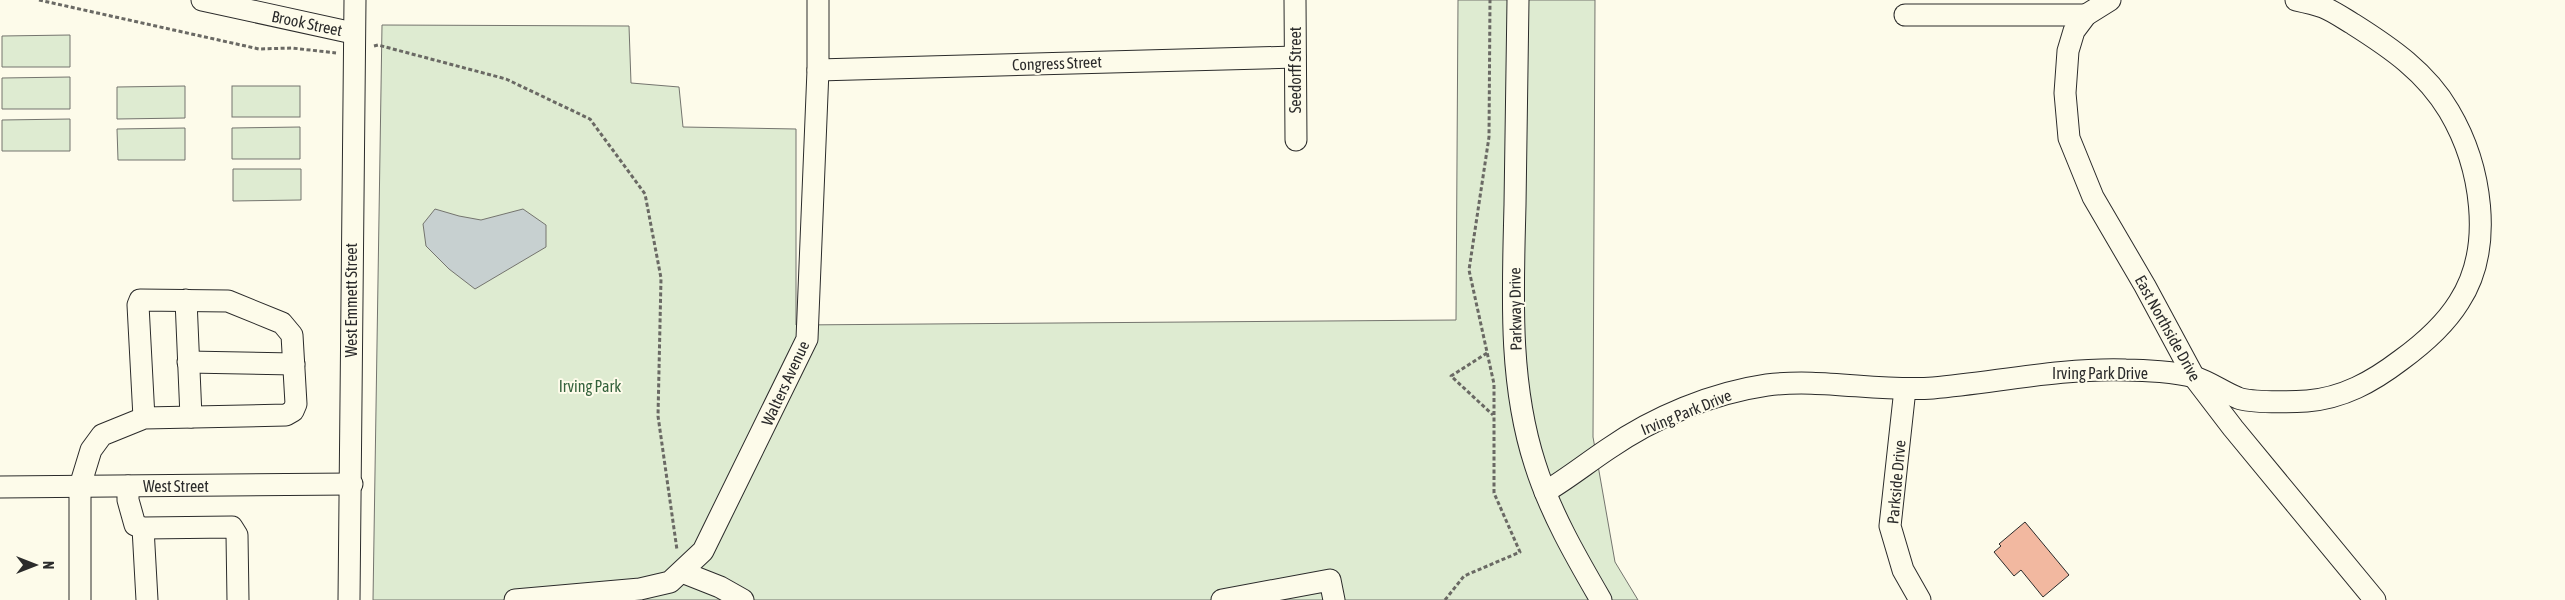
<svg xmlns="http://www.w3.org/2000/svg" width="2565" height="600" font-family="'Asap Condensed',sans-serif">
<rect width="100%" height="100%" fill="#fdfbea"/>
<g fill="#deebd1" stroke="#74746e">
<polygon points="1458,0 1595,0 1593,437 1615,562 1638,600 373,600 382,25 629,26 631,83 679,87 683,127 796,129 796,325 1456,320"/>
<polygon points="70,35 70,67 2,67 2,36"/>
<polygon points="70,77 70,109 2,109 2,78"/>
<polygon points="185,86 185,118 117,119 117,87"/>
<rect x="232" y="86" width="68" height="31"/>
<polygon points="70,119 70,151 2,151 2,120"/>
<polygon points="300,127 300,159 232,159 232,128"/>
<polygon points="185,128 185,160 118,160 117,129"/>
<polygon points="233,169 301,169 301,200 233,201"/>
</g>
<polygon fill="#c7d0d0" stroke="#74746e" points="435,209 459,216 481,220 523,209 546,225 546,247 475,289 449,269 426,246 423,224"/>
<polygon fill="#f2b8a0" stroke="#2b2b2b" points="2025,522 2069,575 2043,597 2021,570 2014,576 1994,552 2001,546 1999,544"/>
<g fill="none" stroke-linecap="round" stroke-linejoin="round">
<defs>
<g id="minor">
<polyline points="202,0 353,33"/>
<polyline points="1295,0 1296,140"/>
<path d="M1518 0C1517 68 1516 136 1515 205 1513 290 1508 381 1535 464 1550 512 1576 557 1601 600"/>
<polyline points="2110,0 2086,15 2074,31 2068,51 2065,93 2069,138 2093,197 2145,286 2194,377 2233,428 2375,600"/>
<polyline points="1905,15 2086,15"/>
<polyline points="818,70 1295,57"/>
<polyline points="186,300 191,417"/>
<polyline points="188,362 294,364"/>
<polyline points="1905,389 1890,526 1903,570 1920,600"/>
<polyline points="128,486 128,500 135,525 143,528 232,527 237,535 238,600"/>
<polyline points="0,487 352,484"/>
<path d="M1545 492C1567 479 1587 463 1608 449 1654 417 1712 393 1767 385 1822 378 1878 392 1933 388 1998 382 2061 368 2126 370 2145 370 2176 372 2194 377 2210 382 2223 392 2238 398 2252 403 2291 402 2307 401 2343 398 2372 382 2401 360 2423 344 2444 326 2459 302 2495 247 2481 165 2449 111 2426 72 2391 48 2353 24 2343 18 2333 11 2323 7 2314 4 2305 2 2296 0"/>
<polyline points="143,528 147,600"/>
<polyline points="682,572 720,587 743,600"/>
<polyline points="80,600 80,486 91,450 102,435 144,418 286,415 293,411 296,404 292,335 282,323 228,301 140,300 138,305 144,418"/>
<polyline points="349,600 355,0"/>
<polyline points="515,600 640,589 670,582 703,551 807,339 818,70 818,0"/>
<polyline points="1222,600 1330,580 1334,600"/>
</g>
</defs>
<use href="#minor" stroke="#2b2b2b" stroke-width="23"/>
<g stroke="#6a6964" stroke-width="3" stroke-dasharray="4 2.5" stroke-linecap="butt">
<polyline points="39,0 259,49 292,48 336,53"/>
<polyline points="374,46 378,45 506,79 590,119 645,194 661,278 658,416 677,550"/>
<polyline points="1487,353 1451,376 1493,415"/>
<polyline points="1445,600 1464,576 1520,552 1494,493 1494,384 1469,270 1489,137 1490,0"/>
</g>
<use href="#minor" stroke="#fdfbea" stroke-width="21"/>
</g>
<g text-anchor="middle" stroke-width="4" stroke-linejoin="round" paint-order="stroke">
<g font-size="16" fill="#2b2b2b" stroke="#fdfbea">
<text transform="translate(307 23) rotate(12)" y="6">Brook Street</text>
<text transform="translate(1057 63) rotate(-2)" y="6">Congress Street</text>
<text transform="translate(1295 70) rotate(-90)" y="6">Seedorff Street</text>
<text transform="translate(351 300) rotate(-90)" y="6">West Emmett Street</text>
<text transform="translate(1515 309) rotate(-91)" y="6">Parkway Drive</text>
<text transform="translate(2168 328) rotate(61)" y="6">East Northside Drive</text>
<text x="2100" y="379">Irving Park Drive</text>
<text transform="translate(785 383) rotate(-65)" y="6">Walters Avenue</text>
<text transform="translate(1686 412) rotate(-22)" y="6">Irving Park Drive</text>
<text transform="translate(1896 482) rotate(-85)" y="6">Parkside Drive</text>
<text x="176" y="492">West Street</text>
</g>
<g font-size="16" fill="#34623c" stroke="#fdfbea">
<text x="590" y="392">Irving Park</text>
</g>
</g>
<g transform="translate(35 565) rotate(90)" stroke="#fdfbea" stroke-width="4" paint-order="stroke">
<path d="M0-4L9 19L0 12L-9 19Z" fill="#2b2b2b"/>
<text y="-8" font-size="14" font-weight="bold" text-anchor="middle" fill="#2b2b2b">N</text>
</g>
</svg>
